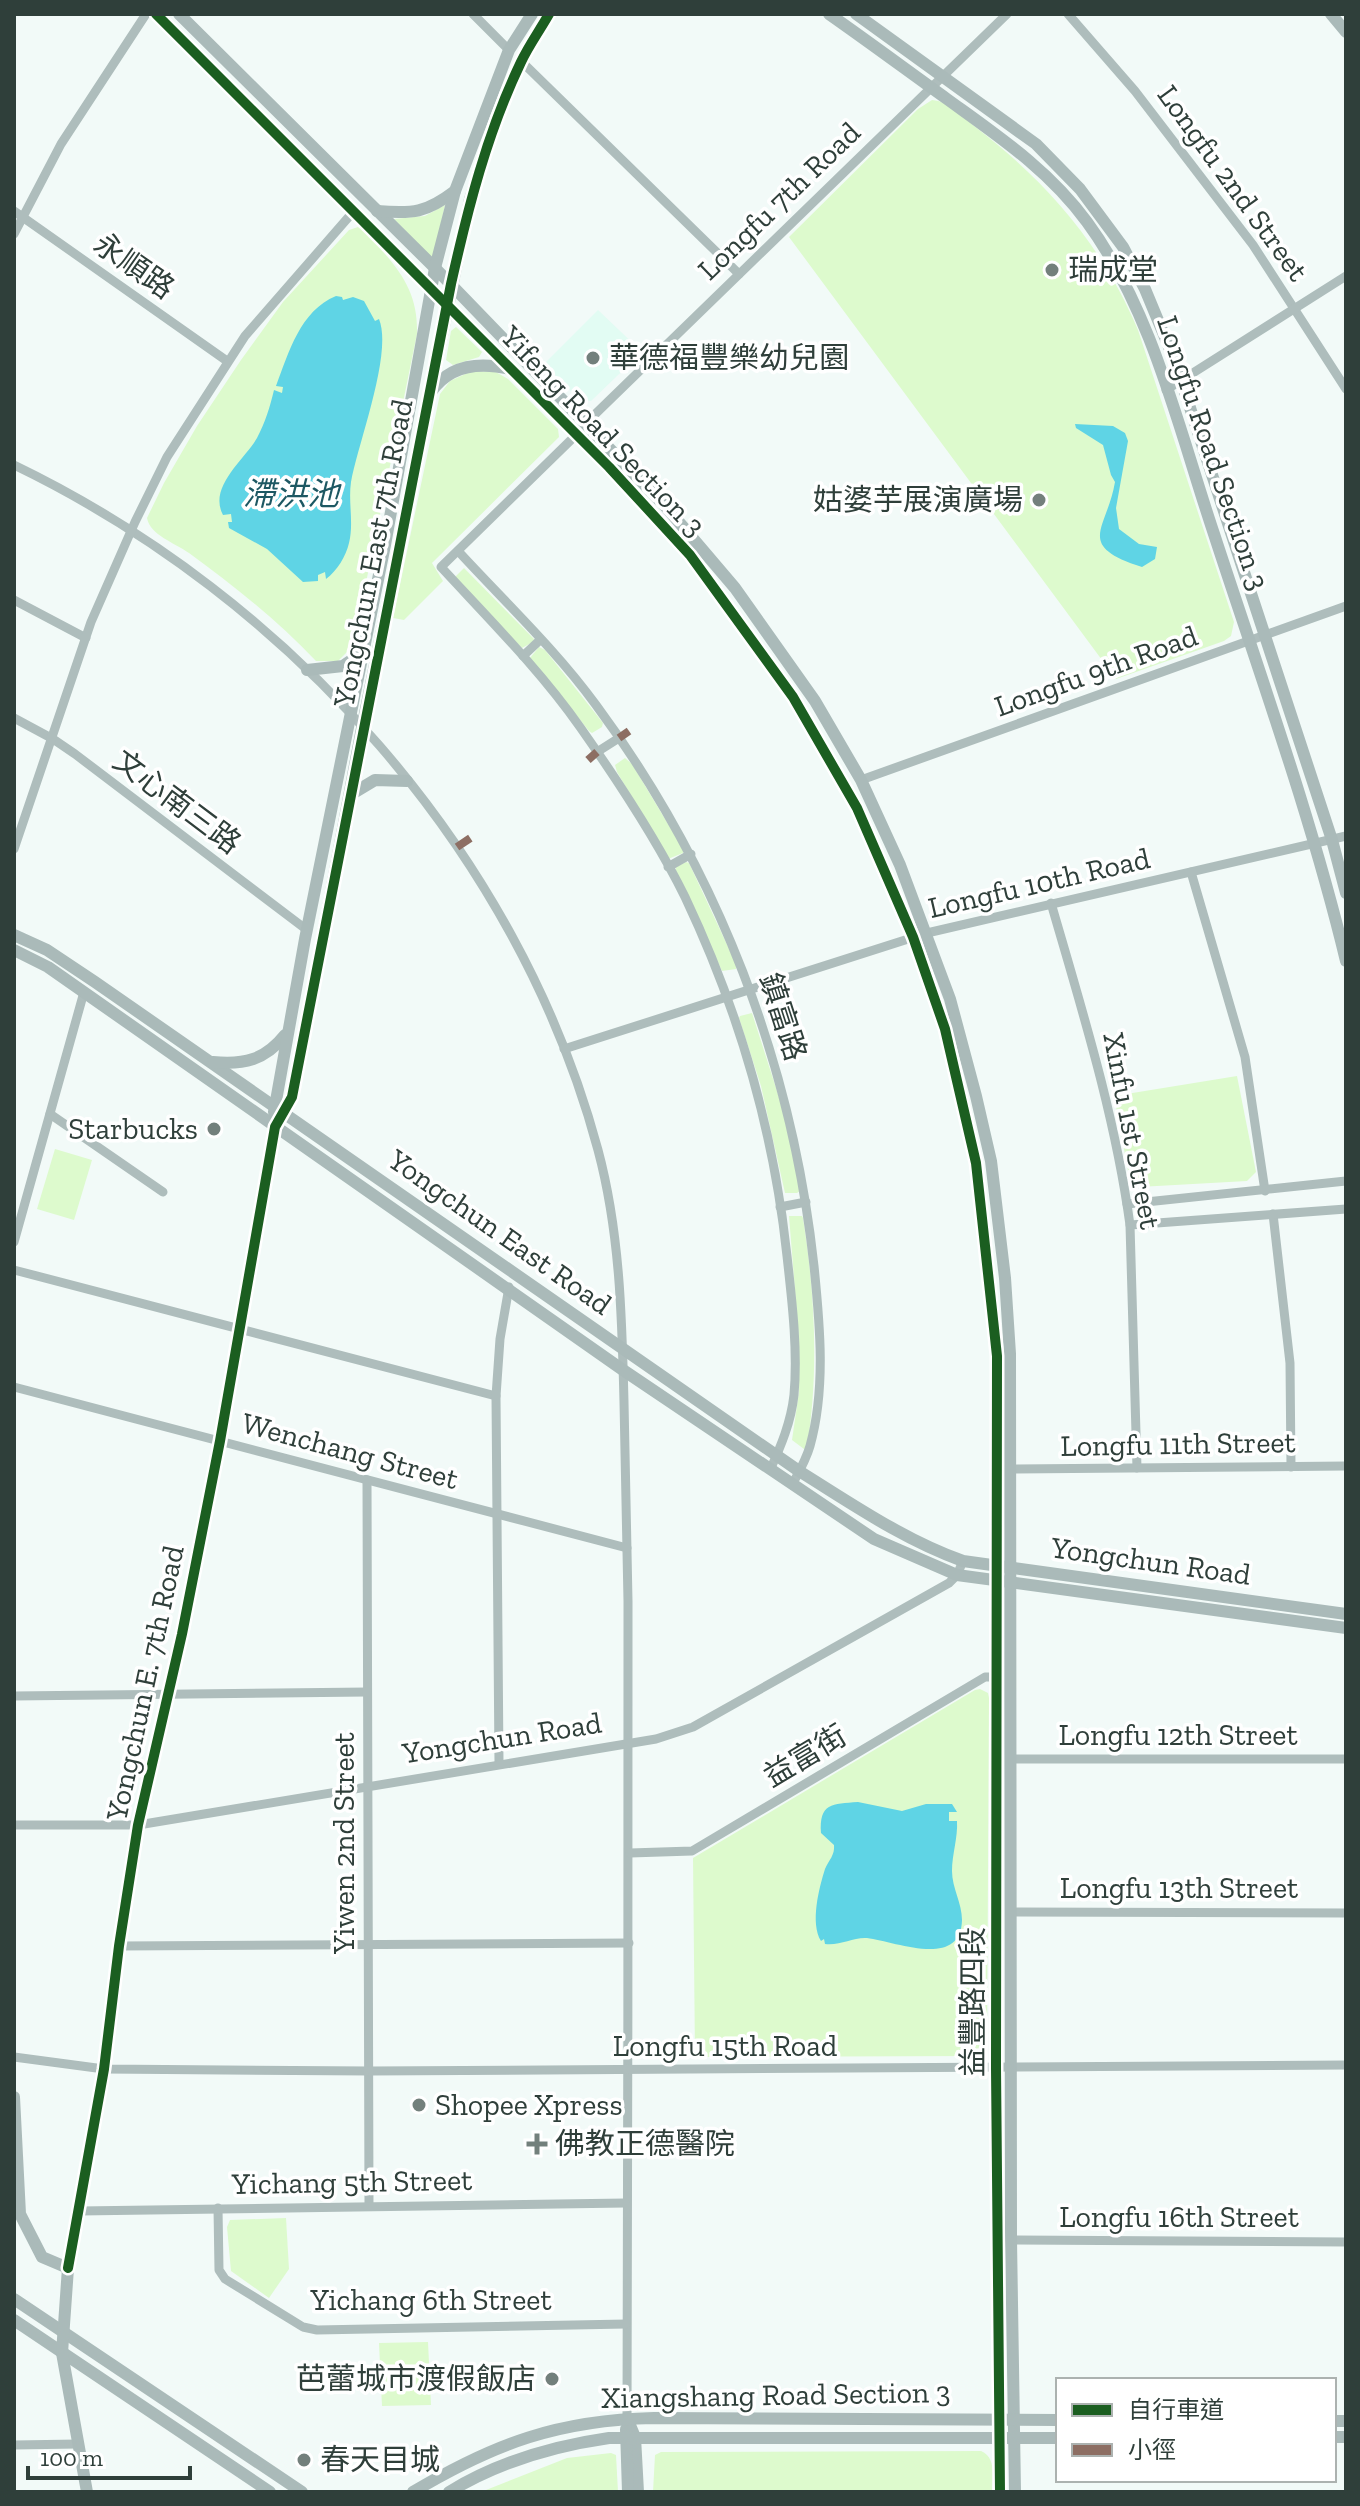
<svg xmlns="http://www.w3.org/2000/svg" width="1360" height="2506" font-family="'Zilla Slab','Noto Sans TC',serif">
<rect width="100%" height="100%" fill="#f2faf8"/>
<polygon fill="#e2fcf3" points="598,310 642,352 591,401 581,401 544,364"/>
<g fill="#ddfacd">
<path d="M932 100C949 101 965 119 978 129 1049 184 1103 247 1138 330L1234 622 1231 636 1224 641 1116 679 789 237 918 109Z"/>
<polygon points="445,205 433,259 394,219 425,216"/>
<path d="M358 227C369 234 376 244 385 254 407 279 418 301 417 334L353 646 338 661H316C278 621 233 585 189 553 175 543 150 535 147 518L164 483 197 426 241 360 283 302 349 230Z"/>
<polygon points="456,327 482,352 479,357 453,365 446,360 451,331"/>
<polygon points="472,371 496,372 508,379 558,429 559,437 432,563 443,581 404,620 393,618 440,394 450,381"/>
<polygon points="464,568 534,639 533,642 522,648 456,580 456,576"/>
<polygon points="539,647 545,650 603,723 602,727 592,733 589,731 530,658"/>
<polygon points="625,758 632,764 683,849 683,853 668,859 617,772 615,765"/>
<polygon points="686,862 689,863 736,964 736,969 722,971 676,871 676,867"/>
<polygon points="752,1013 785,1116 800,1191 797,1193 785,1193 761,1086 739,1018 740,1016"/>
<polygon points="1237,1076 1256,1172 1247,1181 1139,1187 1130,1181 1114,1096"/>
<polygon points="55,1149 92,1160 74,1220 37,1209"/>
<path d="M789 1216H802L803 1218C815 1293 819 1373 807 1447L804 1449 792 1440 799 1392V1340Z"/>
<polygon points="980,1689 988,1693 989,1698 987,2051 981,2056 695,2057 693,1858 975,1690"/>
<polygon points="286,2218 289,2269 269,2298 231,2271 227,2227 230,2220"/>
<polygon points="428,2342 431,2405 382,2406 379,2343"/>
<path d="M981 2451C997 2458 992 2477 992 2492H653L655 2455 661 2452Z"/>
<polygon points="611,2453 616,2455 618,2492 481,2492 567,2458"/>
</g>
<g fill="#5fd4e5">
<path d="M336 296 342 297 343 300 353 297 364 301 375 321 379 319C393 353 358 443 351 482 348 502 354 523 349 543 346 556 337 571 326 579L325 572 318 575V581L303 582 267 549 229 528 228 522H232L231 514 223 515C208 487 244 460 257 438 265 423 270 407 274 390L282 393 283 387 276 386C289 352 300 311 336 296Z"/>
<path d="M1075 424 1113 426 1125 433 1128 441 1116 508 1119 529 1139 544 1157 547 1155 559 1142 567C1074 545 1107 530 1115 482L1111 475 1103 445 1076 428Z"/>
<path d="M858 1802 902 1811 926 1804H952L957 1812H949V1821H957C958 1838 952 1854 952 1871 952 1888 962 1903 962 1920 961 1970 894 1941 867 1938 853 1937 840 1946 825 1944L824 1939 821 1941C810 1923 819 1888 825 1869 829 1860 835 1855 834 1845L821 1833C819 1803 832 1804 858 1802Z"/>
</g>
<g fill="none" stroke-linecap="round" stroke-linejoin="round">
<g stroke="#aebdbc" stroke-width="9">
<polyline points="473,14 509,50"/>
<polyline points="1068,14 1135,91 1253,245 1346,389"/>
<polyline points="521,61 739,274"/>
<polyline points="14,211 227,361"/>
<polyline points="14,234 61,144 146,14"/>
<polyline points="1166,390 1346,276"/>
<polyline points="585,424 1007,14"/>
<path d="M575 436 441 567C489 619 540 670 580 727 618 781 656 838 685 897 738 1009 774 1132 787 1256 792 1301 798 1350 794 1395 791 1422 781 1446 770 1470"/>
<path d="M14 465C290 598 518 852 598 1150 620 1232 622 1318 624 1402 625 1468 627 1535 628 1601 630 1873 626 2146 627 2418"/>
<path d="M459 552C505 602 556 650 596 705 718 870 792 1063 814 1266 820 1325 826 1389 810 1446 806 1460 799 1472 792 1485"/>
<polyline points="14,600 86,638"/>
<polyline points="523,656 540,640"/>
<polyline points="14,718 53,739 75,754 307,930"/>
<polyline points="597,752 619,738"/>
<polyline points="861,780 1346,606"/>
<polyline points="14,849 91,622 135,522 167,457 245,336 353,212"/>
<polyline points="668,867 691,854"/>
<polyline points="1191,872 1245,1057 1265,1191"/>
<path d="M1051 903C1082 1010 1115 1115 1130 1225L1137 1468"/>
<polyline points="564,1049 927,933 1346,836"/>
<polyline points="50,1114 163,1192"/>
<polyline points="1127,1204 1346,1181"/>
<polyline points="780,1207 806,1202"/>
<polyline points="1273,1214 1290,1363 1291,1467"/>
<polyline points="1130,1225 1346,1209"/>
<polyline points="14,1242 84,992"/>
<polyline points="14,1270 496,1396"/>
<polyline points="14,1387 627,1548"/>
<polyline points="1011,1469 1346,1466"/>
<polyline points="367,1480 369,2206"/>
<polyline points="14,1696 367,1692"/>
<polyline points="1011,1759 1346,1759"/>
<polyline points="499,1763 496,1396 500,1339 509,1287"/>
<polyline points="14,1825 138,1825 656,1739 693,1727 949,1583 957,1575 963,1561"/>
<polyline points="630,1853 692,1851 985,1677 997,1677"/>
<polyline points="1012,1912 1346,1913"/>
<polyline points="119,1946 629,1943"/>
<polyline points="14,2057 104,2069 370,2071 1346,2065"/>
<polyline points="218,2208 219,2270 225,2279 303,2327 317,2330 626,2324"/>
<polyline points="80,2211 625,2203"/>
<polyline points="1011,2240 1346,2242"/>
<polyline points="14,2445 78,2444"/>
</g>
<g stroke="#aabab9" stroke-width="12">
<polyline points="156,14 609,467 690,555 793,697 857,808 913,937 945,1029 976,1163 997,1356 996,2068 1000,2492"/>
<polyline points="179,14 435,268 667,508 735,588 815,701 861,780 900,865 950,999 976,1096 991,1161 1005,1278 1010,1354 1011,2240 1015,2492"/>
<path d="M829 14C869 42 908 71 947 99 998 136 1049 170 1087 222 1152 310 1179 430 1214 534 1260 675 1311 816 1346 961"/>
<polyline points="856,14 1036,144 1080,189 1123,247 1145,289 1174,359 1332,840 1346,893"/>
<polyline points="1331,14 1346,32"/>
<path d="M377 211C413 214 426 213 455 191"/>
<path d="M431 392C450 364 480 362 510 369"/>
<polyline points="307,670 343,666 362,653"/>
<polyline points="350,795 375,780 407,781"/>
<path d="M14 935 47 950 95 982 799 1471C852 1504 904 1540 963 1561L1346 1614"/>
<polyline points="14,950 48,967 623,1370 874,1539 957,1575 1346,1628"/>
<path d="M213 1062C244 1065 265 1060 285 1035"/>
<polyline points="274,1112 305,939 385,545 435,268 455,191 509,50 532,14"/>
<polyline points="14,2097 20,2214 42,2257 68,2268"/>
<polyline points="14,2299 302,2492"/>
<polyline points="14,2320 270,2492"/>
<polyline points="627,2418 635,2437 638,2492"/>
<polyline points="1334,2421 1346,2421"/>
<polyline points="626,2429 628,2492"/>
<polyline points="1334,2437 1346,2437"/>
<polyline points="87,2492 62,2353 68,2268 104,2069 119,1946 138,1825 182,1634 220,1441 275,1127 292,1097 362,728 470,199 491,135 521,61 549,14"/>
<path d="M413 2492C495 2443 559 2420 654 2418L1058 2420"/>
<path d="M449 2492C498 2462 553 2446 609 2438H1058"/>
</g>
<g stroke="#8d6e63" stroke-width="8" stroke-dasharray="16 8" stroke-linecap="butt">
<polyline points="619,738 629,731"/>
<polyline points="588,760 597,752"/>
<polyline points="457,847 475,835"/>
</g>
<defs>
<g id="cycleway">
<polyline points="156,14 609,467 690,555 793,697 857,808 913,937 945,1029 976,1163 997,1356 996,2068 1000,2492"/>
<path d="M68 2268 104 2069 119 1946 138 1825 182 1634 220 1441 275 1127 292 1097 451 284C468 208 487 133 521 62 529 45 540 30 549 14"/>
</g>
</defs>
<use href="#cycleway" stroke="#fff" stroke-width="15"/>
<use href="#cycleway" stroke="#1b5e20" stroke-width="10"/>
</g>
<g fill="#73807c" stroke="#fff" stroke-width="3">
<circle cx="1052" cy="270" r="8"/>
<circle cx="593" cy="358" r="8"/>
<circle cx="1039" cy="500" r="8"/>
<circle cx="214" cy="1129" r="8"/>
<circle cx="419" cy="2105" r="8"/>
<path d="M533 2132h8v8h8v8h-8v8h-8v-8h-8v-8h8z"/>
<circle cx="552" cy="2379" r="8"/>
<circle cx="304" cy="2460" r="8"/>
</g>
<g text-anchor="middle" stroke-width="7" stroke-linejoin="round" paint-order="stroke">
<g font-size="30" fill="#2f3f3a" stroke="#fff">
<text transform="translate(1233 183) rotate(54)" y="10">Longfu 2nd Street</text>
<text transform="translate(779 201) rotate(-44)" y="10">Longfu 7th Road</text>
<text transform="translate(134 266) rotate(35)" y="10">永順路</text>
<text transform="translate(603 431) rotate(46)" y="10">Yifeng Road Section 3</text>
<text transform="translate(1213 453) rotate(71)" y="10">Longfu Road Section 3</text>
<text transform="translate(373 553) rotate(-79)" y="10">Yongchun East 7th Road</text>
<text transform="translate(1096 671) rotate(-20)" y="10">Longfu 9th Road</text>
<text transform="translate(177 802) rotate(37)" y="10">文心南三路</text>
<text transform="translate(1039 883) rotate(-13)" y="10">Longfu 10th Road</text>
<text transform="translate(783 1017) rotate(72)" y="10">鎮富路</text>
<text transform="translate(1132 1131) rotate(79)" y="10">Xinfu 1st Street</text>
<text transform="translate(500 1232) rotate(35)" y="10">Yongchun East Road</text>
<text transform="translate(1178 1444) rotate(-1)" y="10">Longfu 11th Street</text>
<text transform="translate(350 1451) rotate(15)" y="10">Wenchang Street</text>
<text transform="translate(1151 1561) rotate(8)" y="10">Yongchun Road</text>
<text transform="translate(145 1683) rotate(-78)" y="10">Yongchun E. 7th Road</text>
<text x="1178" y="1745">Longfu 12th Street</text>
<text transform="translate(502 1738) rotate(-9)" y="10">Yongchun Road</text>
<text transform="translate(805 1756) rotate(-31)" y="10">益富街</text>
<text transform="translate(344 1843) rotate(-90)" y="10">Yiwen 2nd Street</text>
<text x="1179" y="1898">Longfu 13th Street</text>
<text transform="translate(973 2002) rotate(-90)" y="10">益豐路四段</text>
<text x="725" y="2056">Longfu 15th Road</text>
<text transform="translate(352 2182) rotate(-1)" y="10">Yichang 5th Street</text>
<text x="1179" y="2227">Longfu 16th Street</text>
<text x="431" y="2310">Yichang 6th Street</text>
<text transform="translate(776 2395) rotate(-1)" y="10">Xiangshang Road Section 3</text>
</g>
<g font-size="30" fill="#2f3f3a" stroke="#fff" text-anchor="start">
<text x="1068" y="280">瑞成堂</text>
<text x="609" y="368">華德福豐樂幼兒園</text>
<text x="1023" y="510" text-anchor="end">姑婆芋展演廣場</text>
<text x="198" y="1139" text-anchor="end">Starbucks</text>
<text x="435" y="2115">Shopee Xpress</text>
<text x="555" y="2154">佛教正德醫院</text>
<text x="536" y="2389" text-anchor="end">芭蕾城市渡假飯店</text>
<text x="320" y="2470">春天目城</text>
</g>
<g font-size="32" font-style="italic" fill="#1d5863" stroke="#fff">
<text x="291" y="505">滯洪池</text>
</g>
</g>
<rect width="1360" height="2506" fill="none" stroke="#2f3f3a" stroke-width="32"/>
<rect x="1056" y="2378" width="280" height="104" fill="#ffffff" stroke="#acb2b0" stroke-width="2"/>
<rect x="1072" y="2404" width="40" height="12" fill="#1b5e20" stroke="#acb2b0" stroke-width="2"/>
<text x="1128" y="2418" font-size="24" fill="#2f3f3a">自行車道</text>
<rect x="1072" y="2444" width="40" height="12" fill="#8d6e63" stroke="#acb2b0" stroke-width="2"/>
<text x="1128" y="2458" font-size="24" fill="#2f3f3a">小徑</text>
<path d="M28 2466v12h162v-12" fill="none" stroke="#2f3f3a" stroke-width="4"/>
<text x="40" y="2466" font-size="24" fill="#2f3f3a" stroke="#ffffff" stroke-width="6" paint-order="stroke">100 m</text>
</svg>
